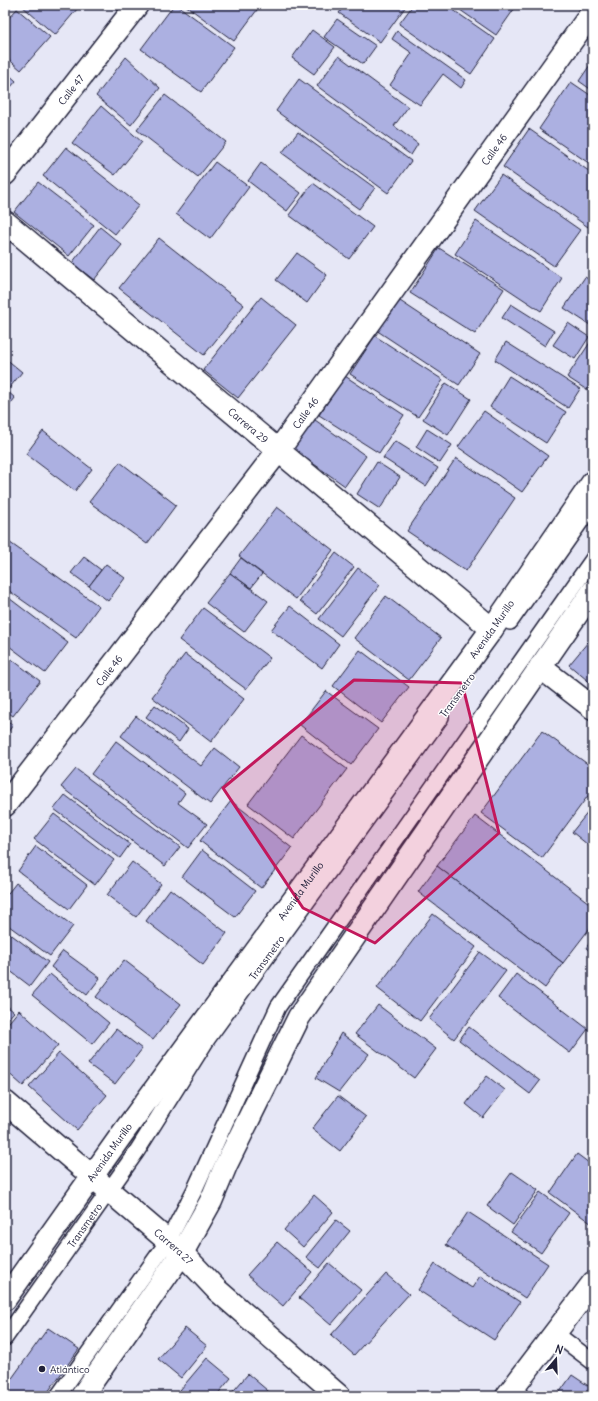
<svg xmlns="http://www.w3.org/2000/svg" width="598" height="1401" font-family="Delius,sans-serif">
<rect width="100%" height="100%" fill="#e6e7f6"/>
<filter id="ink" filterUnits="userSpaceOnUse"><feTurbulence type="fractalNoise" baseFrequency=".025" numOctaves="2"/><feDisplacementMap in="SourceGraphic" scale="8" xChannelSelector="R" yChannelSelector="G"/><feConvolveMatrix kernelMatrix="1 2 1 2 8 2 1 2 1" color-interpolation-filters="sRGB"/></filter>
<g filter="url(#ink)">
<g fill="#acb0e1" stroke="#22223b">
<polygon points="21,5 75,5 78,8 55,35"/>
<polygon points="174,5 177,5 234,47 201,92 141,49"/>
<polygon points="185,5 250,5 257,10 234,41"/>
<polygon points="345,5 404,5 406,6 380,42 339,13"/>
<polygon points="413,5 446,5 495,39 471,74 399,24"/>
<polygon points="453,5 517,5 496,35"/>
<polygon points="17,9 50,37 21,70 5,56 5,22"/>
<polygon points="337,19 376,46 363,64 324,37"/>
<polygon points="312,30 335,47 314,74 292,58"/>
<polygon points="397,31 466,80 461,88 443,74 420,105 390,85 412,53 392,39"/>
<polygon points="339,56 408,107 394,126 418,144 411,155 317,86"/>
<polygon points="126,57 160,88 131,125 96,96"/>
<polygon points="590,65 593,66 593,91 579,81"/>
<polygon points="5,71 16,81 5,94"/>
<polygon points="299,79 411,161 388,193 276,111"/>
<polygon points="571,82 593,97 593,166 539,129"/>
<polygon points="165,95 226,142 198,177 137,130"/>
<polygon points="101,106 142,142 115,175 72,143"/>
<polygon points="529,129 593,174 593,220 588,227 503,167"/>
<polygon points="298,132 375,188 359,209 282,153"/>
<polygon points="66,147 139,205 115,234 43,176"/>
<polygon points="215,162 249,187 210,239 176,214"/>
<polygon points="261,163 301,193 287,211 248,181"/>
<polygon points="501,175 580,230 554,266 475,211"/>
<polygon points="38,182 94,225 69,256 14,212"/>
<polygon points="313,183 373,227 349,259 289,215"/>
<polygon points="476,221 562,278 541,311 455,254"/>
<polygon points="100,227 122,245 94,280 72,263"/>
<polygon points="159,238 244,305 204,355 119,288"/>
<polygon points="439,248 504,289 475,334 410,293"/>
<polygon points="297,253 327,275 307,303 276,280"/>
<polygon points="585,277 593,282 593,327 564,308"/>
<polygon points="261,297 296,325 238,398 203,370"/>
<polygon points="397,299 480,354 459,385 376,330"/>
<polygon points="511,304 554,331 545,346 502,318"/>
<polygon points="568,323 589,337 575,359 553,345"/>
<polygon points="375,336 443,380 418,417 350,374"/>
<polygon points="591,341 593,342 593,381 587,390 567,377"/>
<polygon points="506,342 580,389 568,408 495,360"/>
<polygon points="5,358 22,372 7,391 15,398 5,411"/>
<polygon points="345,376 404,415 379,453 319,415"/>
<polygon points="509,376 566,412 546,443 490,407"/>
<polygon points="446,383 471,399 448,435 423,419"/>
<polygon points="484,411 548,456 522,492 458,447"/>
<polygon points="308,415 366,456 345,486 287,445"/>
<polygon points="427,429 452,445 440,463 416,447"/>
<polygon points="43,431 92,469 75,491 26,454"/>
<polygon points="395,441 438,468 426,486 383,458"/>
<polygon points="456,458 515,498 466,571 407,531"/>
<polygon points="120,462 176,505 147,544 89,502"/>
<polygon points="377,462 400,477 380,509 357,494"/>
<polygon points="277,507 333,550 296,599 239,556"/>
<polygon points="6,540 99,606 76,638 5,588"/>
<polygon points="336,553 354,567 317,614 300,601"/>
<polygon points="84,557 101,570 89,586 71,573"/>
<polygon points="241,558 262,574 251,588 230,573"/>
<polygon points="106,564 125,578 108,601 89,586"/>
<polygon points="358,568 380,585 341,636 319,619"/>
<polygon points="230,573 268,601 244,632 206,603"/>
<polygon points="5,595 68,643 45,673 5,643"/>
<polygon points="386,596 441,638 409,680 354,638"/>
<polygon points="290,606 339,644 322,668 271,630"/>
<polygon points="203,608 270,658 246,689 179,640"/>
<polygon points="593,636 593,685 569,665"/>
<polygon points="360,650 409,687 381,723 333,686"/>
<polygon points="5,654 40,681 13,716 5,710"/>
<polygon points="185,654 244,699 211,742 152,697"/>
<polygon points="326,691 378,729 351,765 300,725"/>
<polygon points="155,705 188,729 179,742 146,717"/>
<polygon points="136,716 201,766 215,748 239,767 210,804 121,736"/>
<polygon points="5,719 13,725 5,736"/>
<polygon points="542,731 593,768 593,789 542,858 481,813"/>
<polygon points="301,735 347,769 294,839 248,804"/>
<polygon points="116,741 185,793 178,803 207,824 188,848 91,774"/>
<polygon points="76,769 180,847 165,866 61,787"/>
<polygon points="65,795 130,844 120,858 54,809"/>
<polygon points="231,801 292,848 261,888 200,841"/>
<polygon points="593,806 593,849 572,832"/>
<polygon points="54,814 114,860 95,885 34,839"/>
<polygon points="475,816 593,906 593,924 563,963 437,866"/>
<polygon points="36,846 87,885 69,909 18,871"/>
<polygon points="202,850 255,891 235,917 182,877"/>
<polygon points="132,862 161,884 136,917 107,895"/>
<polygon points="437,866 563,963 545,988 418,892"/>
<polygon points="16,883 73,926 50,956 5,923 5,897"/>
<polygon points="170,889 227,933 203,965 146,921"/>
<polygon points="433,914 476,947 420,1021 377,988"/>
<polygon points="5,930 48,962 30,986 5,967"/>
<polygon points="593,938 593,953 586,948"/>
<polygon points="63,951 100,978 87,995 51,967"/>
<polygon points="480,952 506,971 454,1039 429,1019"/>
<polygon points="124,960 181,1004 153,1040 96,997"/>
<polygon points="50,974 109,1023 92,1044 32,995"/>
<polygon points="516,974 588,1029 570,1053 498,998"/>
<polygon points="5,1004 14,1012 5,1022"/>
<polygon points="378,1005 436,1049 414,1078 355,1034"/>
<polygon points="19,1010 58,1045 23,1086 5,1070 5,1027"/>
<polygon points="469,1027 540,1081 530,1094 459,1040"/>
<polygon points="116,1029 142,1049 115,1084 88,1064"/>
<polygon points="341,1033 369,1054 339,1092 316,1078"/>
<polygon points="59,1053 107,1095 77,1130 29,1087"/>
<polygon points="487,1076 505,1090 483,1118 466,1104"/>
<polygon points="338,1096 366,1117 340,1151 312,1129"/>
<polygon points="577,1154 593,1166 592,1224 550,1193"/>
<polygon points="512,1172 538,1190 513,1225 487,1206"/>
<polygon points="540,1192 569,1213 541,1253 511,1232"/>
<polygon points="314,1195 333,1212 303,1247 284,1230"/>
<polygon points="468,1212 548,1264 525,1298 446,1245"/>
<polygon points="336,1220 350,1231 320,1268 306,1257"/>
<polygon points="277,1242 312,1272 283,1306 247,1275"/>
<polygon points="329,1263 361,1290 331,1325 299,1298"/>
<polygon points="435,1264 472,1288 480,1276 520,1302 494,1340 418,1290"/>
<polygon points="386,1274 409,1294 354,1355 331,1335"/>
<polygon points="48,1328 79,1349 45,1396 5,1396 5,1388"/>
<polygon points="185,1328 207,1346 181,1378 158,1359"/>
<polygon points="207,1358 231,1378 216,1396 175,1396"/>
<polygon points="248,1374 274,1396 229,1396"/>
<polygon points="572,1375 593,1389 593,1396 557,1396"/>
</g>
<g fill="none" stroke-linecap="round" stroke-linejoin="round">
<defs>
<g id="lane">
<polyline points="510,622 593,504"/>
<polyline points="555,1333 593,1362"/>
<path id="s1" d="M5 1338 137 1151 208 1038 441 717"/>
<polyline points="58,1396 168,1241 194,1191 278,1007 593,559"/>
</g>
<g id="street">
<path id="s2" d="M5 174 137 5"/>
<path id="s3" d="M5 222 492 629"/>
<polyline points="540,667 593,708"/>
<path id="s4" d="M5 805 278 451 593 11"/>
<polyline points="507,1396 593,1283"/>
</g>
<g id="secondary">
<path id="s5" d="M5 1102 182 1253 217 1290 339 1396"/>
</g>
<g id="primary">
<path id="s6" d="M5 1299 120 1137 492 629 593 482"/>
<polyline points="82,1396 182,1253 211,1201 226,1165 299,1017 593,591"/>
</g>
</defs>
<use href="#lane" stroke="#22223b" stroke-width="18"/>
<use href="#street" stroke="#22223b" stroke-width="25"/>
<use href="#secondary" stroke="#22223b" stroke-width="25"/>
<use href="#primary" stroke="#22223b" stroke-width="25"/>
<use href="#lane" stroke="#fff" stroke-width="15"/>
<use href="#street" stroke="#fff" stroke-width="22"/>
<use href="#secondary" stroke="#fff" stroke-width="22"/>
<use href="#primary" stroke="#fff" stroke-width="22"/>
</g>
</g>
<path fill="#c2185b" fill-opacity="0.2" stroke="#c2185b" stroke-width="3" stroke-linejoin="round" d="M354 680 462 683 499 833 375 943 303 908 223 788Z"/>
<circle fill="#22223b" stroke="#fff" stroke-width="1.5" cx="42" cy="1369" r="4"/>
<g text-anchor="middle" stroke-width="3" stroke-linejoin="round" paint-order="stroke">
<g font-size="10" fill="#22223b" stroke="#fff">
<text dy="4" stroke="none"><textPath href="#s2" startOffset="107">Calle 47</textPath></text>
<text dy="4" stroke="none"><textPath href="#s4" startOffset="818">Calle 46</textPath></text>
<text dy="4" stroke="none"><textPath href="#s4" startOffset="494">Calle 46</textPath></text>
<text dy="4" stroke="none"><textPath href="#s3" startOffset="317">Carrera 29</textPath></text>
<text dy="4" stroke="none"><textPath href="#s6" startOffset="828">Avenida Murillo</textPath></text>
<text dy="4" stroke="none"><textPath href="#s4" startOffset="170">Calle 46</textPath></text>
<text transform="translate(457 695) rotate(-54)" y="4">Transmetro</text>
<text dy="4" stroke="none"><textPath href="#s6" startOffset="504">Avenida Murillo</textPath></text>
<text dy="4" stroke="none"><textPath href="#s1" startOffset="462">Transmetro</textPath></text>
<text dy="4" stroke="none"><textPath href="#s6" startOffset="180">Avenida Murillo</textPath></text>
<text dy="4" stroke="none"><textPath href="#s1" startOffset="138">Transmetro</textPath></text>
<text dy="4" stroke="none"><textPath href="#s5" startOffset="222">Carrera 27</textPath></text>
</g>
<g font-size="10" fill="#22223b" stroke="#fff" text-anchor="start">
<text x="50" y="1373">Atlántico</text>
</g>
</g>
<rect width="598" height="1401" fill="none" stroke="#fff" stroke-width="20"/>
<rect x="10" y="10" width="578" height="1381" fill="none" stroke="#22223b" stroke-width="1.5" filter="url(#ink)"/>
<g transform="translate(556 1359) rotate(19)" stroke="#ffffff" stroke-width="3" paint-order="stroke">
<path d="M0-3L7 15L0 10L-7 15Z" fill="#22223b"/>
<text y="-6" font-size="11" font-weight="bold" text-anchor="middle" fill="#22223b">N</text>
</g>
</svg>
